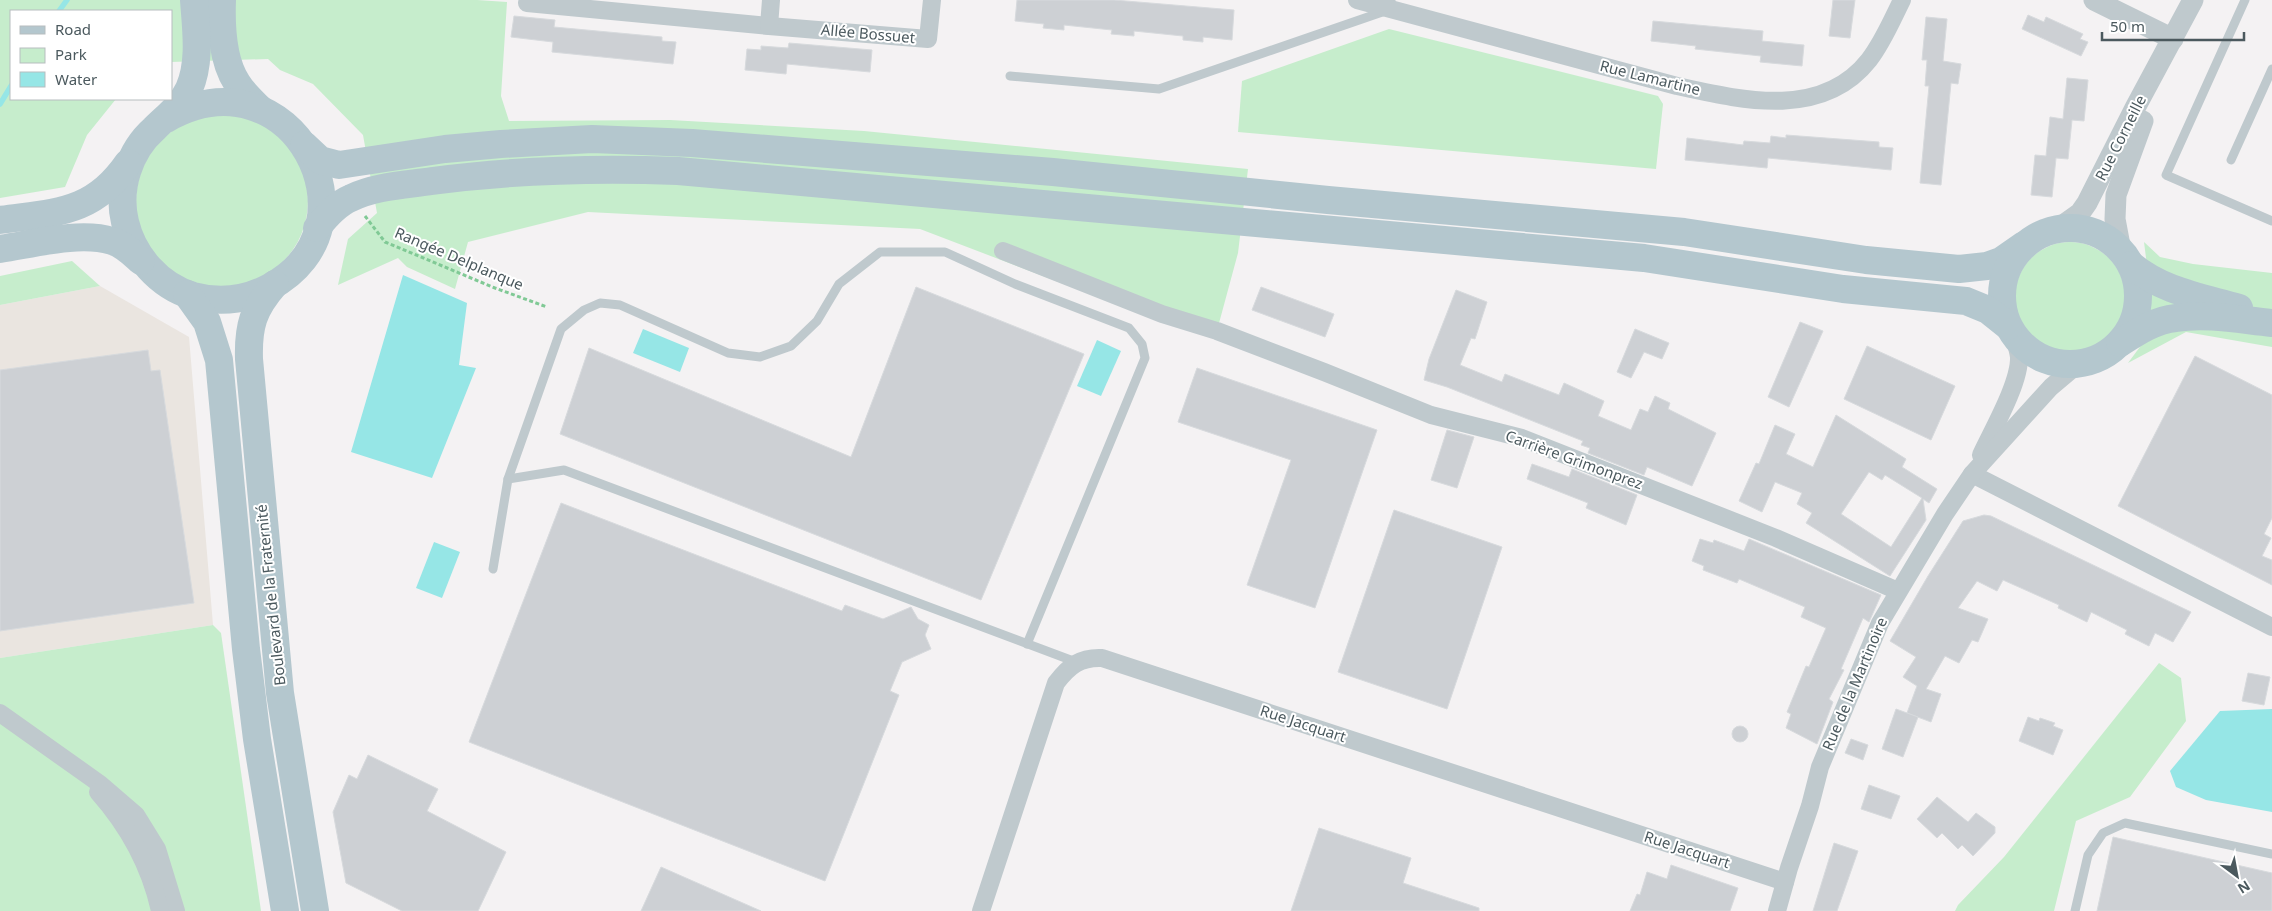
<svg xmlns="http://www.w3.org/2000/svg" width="2272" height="911" font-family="'Noto Sans',sans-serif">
<rect width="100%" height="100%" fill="#f4f2f3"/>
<polygon fill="#eae5e0" points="100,286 189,337 213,625 0,658 0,305"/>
<g fill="#c6edcc">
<polygon points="0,0 477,0 507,2 501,96 509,121 670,120 864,131 1248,169 1238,253 1215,338 1153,318 920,229 588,212 468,242 455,289 407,267 398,258 338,285 348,239 377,213 363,135 313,84 280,70 268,59 171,62 171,11 11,11 11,99 116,99 87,135 65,187 0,198"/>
<polygon points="1389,29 1658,96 1663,104 1656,169 1238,132 1242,81"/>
<circle cx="222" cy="201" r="86"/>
<circle cx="2070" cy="297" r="55"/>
<polygon points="2144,242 2160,257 2193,264 2272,273 2272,347 2186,332 2128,363 2148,336 2151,297"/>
<polygon points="72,261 100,286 0,305 0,276"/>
<polygon points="213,625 221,633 261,911 0,911 0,658"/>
<polygon points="2159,663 2181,678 2186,721 2130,797 2076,821 2054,911 1955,911 1958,905 2004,857"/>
</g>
<g fill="#96e6e6">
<polygon points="403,275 467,303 459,365 476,368 432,478 351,452"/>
<polygon points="643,329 689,348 680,372 633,353"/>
<polygon points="1097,340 1121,351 1101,396 1077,386"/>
<polygon points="434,542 460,552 442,598 416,588"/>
<polygon points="2272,709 2272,812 2206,800 2176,787 2170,771 2220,711"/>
</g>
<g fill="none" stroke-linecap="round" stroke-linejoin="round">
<g stroke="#96e6e6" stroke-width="5.5">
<polyline points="59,11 67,0"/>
<polyline points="0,104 11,86"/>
</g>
</g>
<g fill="#cdd0d4" stroke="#d7dadd" fill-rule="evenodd">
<polygon points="1017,0 1114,0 1234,10 1232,40 1203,37 1203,42 1183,40 1183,36 1134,31 1134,36 1111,34 1112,30 1064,25 1064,30 1043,28 1044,24 1015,21"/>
<polygon points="1833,0 1855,0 1850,38 1829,36"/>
<polygon points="2028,15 2044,22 2046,17 2083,34 2080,39 2088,42 2081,56 2022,29"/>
<polygon points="514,16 555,20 554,27 662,37 662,41 676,42 673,64 552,52 553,42 511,37"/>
<polygon points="1926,17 1947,19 1943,61 1961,64 1958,84 1951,83 1941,185 1920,183 1929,86 1925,86 1927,60 1922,60"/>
<polygon points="1653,21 1763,31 1762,41 1804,45 1802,66 1760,62 1761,56 1695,49 1696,46 1651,41"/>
<polygon points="789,43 872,50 870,72 787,64 786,74 745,70 747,49 761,50 761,46 788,48"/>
<polygon points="2067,78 2088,80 2084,121 2072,120 2068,159 2056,158 2052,197 2031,195 2035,155 2046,156 2050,117 2063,119"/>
<polygon points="1786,135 1879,142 1879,147 1893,148 1891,170 1768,158 1767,168 1685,160 1687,138 1743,145 1744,141 1770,143 1771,136 1786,138"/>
<polygon points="916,287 1084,354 981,600 560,434 589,348 851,457"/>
<polygon points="1261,287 1334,314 1325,337 1252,310"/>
<polygon points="1456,290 1487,302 1475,339 1471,338 1460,365 1502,382 1505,374 1559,395 1564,383 1604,401 1598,416 1631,430 1640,409 1648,412 1655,396 1670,403 1668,409 1716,433 1692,486 1647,467 1644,475 1588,453 1590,448 1581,445 1583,441 1447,387 1424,380 1429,359"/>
<polygon points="1800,322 1823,331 1789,407 1768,397"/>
<polygon points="1635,329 1669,343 1662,359 1644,352 1631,378 1617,372"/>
<polygon points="1867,346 1955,386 1931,440 1844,399"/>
<polygon points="148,350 151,371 160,370 194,603 0,631 0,370"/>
<polygon points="2195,356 2272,395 2272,518 2264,534 2271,538 2262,556 2272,560 2272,585 2118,506"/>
<polygon points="1197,368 1377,430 1315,608 1247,585 1291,460 1178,422"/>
<path d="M1836 415 1906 459 1902 467 1937 489 1929 503 1923 499 1926 520 1890 576 1806 523 1812 513 1797 504 1802 493 1775 482 1762 512 1739 501 1756 463 1759 464 1775 425 1795 434 1786 454 1813 467ZM1869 472 1882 480 1885 475 1922 498 1891 547 1841 514Z"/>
<polygon points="1447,430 1474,437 1457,488 1431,480"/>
<polygon points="1532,464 1569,477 1572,469 1637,495 1626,525 1586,508 1588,503 1527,479"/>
<polygon points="561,503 842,611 845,605 883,619 911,607 918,619 929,625 925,635 931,649 902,662 890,691 899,695 825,881 469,742"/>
<polygon points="1394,510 1502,547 1447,709 1338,672"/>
<polygon points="1984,515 1991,516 2191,612 2173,642 2155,633 2149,646 2125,634 2127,630 2091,612 2087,622 2058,608 2059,605 2003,580 1997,591 1977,581 1958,608 1988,619 1978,642 1972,640 1959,663 1945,656 1926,689 1941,694 1931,722 1907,713 1917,686 1903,677 1916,657 1890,641 1928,576 1963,521"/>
<polygon points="1700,539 1713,543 1714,540 1744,551 1749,539 1881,595 1869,622 1863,618 1841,669 1844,670 1829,699 1833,702 1817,744 1786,728 1791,714 1787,712 1806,666 1809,667 1826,628 1801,617 1805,607 1739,579 1737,583 1703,570 1704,566 1692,561"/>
<polygon points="2248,673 2270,677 2264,705 2242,701"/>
<polygon points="1896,709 1918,717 1903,757 1882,749"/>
<polygon points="2028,717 2039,721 2040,718 2055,723 2053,726 2063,730 2053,755 2019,741"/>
<circle cx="1740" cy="734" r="8"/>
<polygon points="1851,739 1868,745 1863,760 1845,753"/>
<polygon points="368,755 438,789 427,811 506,852 478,911 402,911 346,883 333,812 349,775 357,779"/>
<polygon points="1869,785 1900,796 1891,819 1861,809"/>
<polygon points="1937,797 1968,822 1976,813 1995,827 1995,833 1973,856 1962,845 1958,849 1942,833 1937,838 1917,819"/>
<polygon points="1319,828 1411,858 1403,883 1479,908 1479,911 1291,911"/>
<polygon points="2113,837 2272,873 2272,911 2097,911"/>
<polygon points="1834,843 1858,851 1837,911 1813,911"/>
<polygon points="1671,865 1738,888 1730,911 1630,911 1637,894 1640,895 1647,872 1667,879"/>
<polygon points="661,867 761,911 641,911"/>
</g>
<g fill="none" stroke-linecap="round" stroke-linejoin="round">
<polyline stroke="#80c995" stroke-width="3" stroke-dasharray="4 2.5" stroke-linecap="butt" points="365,216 385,242 495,288 547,307"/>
<g stroke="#bfc9cd" stroke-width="9">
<polyline points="2245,0 2166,175 2272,221"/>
<polyline points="1010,76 1159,89 1391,9 1391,0"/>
<polyline points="2231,160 2272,69"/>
<polyline points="508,479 561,329 584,310 600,303 620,305 728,353 760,357 791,346 817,321 839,284 880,252 945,252 1015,284 1129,328 1142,344 1145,358 1027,644"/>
<polyline points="493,569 508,479 564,470 1076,662"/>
<polyline points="2075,911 2088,855 2103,833 2125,823 2272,854"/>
</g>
<g stroke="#bfc9cd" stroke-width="18">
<path d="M1357 0 1677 86C1741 100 1822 120 1869 60 1883 42 1892 20 1902 0"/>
<polyline points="527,3 769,26 928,39 932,0"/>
<polyline points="769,26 771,0"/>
<polyline points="1003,251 1162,314 1217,331 1324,372 1431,415 1522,438 1776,538 1898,591"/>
<path d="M1981 455C1992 431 2020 383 2019 357 2018 349 2015 341 2013 334"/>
<polyline points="1972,474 2272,627"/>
<polyline points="0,713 100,784 136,815 157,849 176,911"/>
<path d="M98 792C129 827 150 865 160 911"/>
<path d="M981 911 1056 683C1069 666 1080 657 1102 658L1785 882"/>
<polyline points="1777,911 1789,868 1810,806 1820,767 1880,623 1945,514 1972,474 2051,387 2070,371 2092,360"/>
</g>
<g stroke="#bfc9cd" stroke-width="21">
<polyline points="2094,0 2173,39"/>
<polyline points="2059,228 2080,213 2087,203 2135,108 2193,0"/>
<polyline points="2121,251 2115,219 2116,195 2143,121"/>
</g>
<g stroke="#b4c7ce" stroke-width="28">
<path d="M222 0C221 27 222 60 237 83 243 93 252 101 260 109"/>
<path d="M166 119C292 47 384 226 270 287 246 300 219 303 193 296 159 286 133 256 125 222 117 189 129 151 154 129 167 116 181 106 189 89 201 62 196 29 194 0"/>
<polyline points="304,145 320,160 339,165 445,149 501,144 592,139 692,143 1053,172 1328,200 1684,232 1866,260 1959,269 1987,266 2001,261 2024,245"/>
<path d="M0 220C56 212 93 214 128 163"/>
<circle cx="2070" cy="296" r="68"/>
<path d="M317 228C327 215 337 204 351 198 376 186 405 185 432 181 514 170 596 168 678 171L1644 258 1843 289 1966 301 1988 310 2008 326"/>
<path d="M0 249C33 244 80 231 112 241 123 244 132 253 141 261"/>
<path d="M2131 265C2162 291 2201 297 2239 308"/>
<path d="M275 284C253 309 248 326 249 359L280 693 315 911"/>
<polyline points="187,294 207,322 219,360 246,649 257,739 285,911"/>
<path d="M2120 343C2137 332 2155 320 2176 318 2207 313 2241 320 2272 323"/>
</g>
</g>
<g text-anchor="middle" stroke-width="4" stroke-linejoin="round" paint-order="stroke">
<g font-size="15" fill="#4b595e" stroke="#fff">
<text transform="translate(868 34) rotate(5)" y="5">Allée Bossuet</text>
<text transform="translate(1650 78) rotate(14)" y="5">Rue Lamartine</text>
<text transform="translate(2121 138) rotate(-63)" y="5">Rue Corneille</text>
<text transform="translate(459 259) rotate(23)" y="5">Rangée Delplanque</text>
<text transform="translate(1574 460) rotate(20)" y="5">Carrière Grimonprez</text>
<text transform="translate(271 595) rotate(-96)" y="5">Boulevard de la Fraternité</text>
<text transform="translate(1855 684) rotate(-67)" y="5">Rue de la Martinoire</text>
<text transform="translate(1303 724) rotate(18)" y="5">Rue Jacquart</text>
<text transform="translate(1687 850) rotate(18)" y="5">Rue Jacquart</text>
</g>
</g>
<rect x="10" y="10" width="162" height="90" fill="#ffffff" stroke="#b7bdbf"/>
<rect x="20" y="26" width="25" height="8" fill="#b4c7ce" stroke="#b7bdbf"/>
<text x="55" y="35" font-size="15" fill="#4b595e">Road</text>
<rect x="20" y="48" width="25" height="15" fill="#c6edcc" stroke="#b7bdbf"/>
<text x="55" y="60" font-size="15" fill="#4b595e">Park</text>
<rect x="20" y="72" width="25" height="15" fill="#96e6e6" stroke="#b7bdbf"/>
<text x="55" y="85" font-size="15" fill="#4b595e">Water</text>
<g transform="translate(2237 876) rotate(148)" stroke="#ffffff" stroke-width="4" paint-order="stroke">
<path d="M0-4L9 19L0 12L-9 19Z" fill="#4b595e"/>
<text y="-8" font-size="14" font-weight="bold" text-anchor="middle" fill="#4b595e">N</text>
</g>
<path d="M2102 32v8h142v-8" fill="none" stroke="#4b595e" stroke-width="2.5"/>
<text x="2110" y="32" font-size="15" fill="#4b595e" stroke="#ffffff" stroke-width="4" paint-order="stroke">50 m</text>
</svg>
